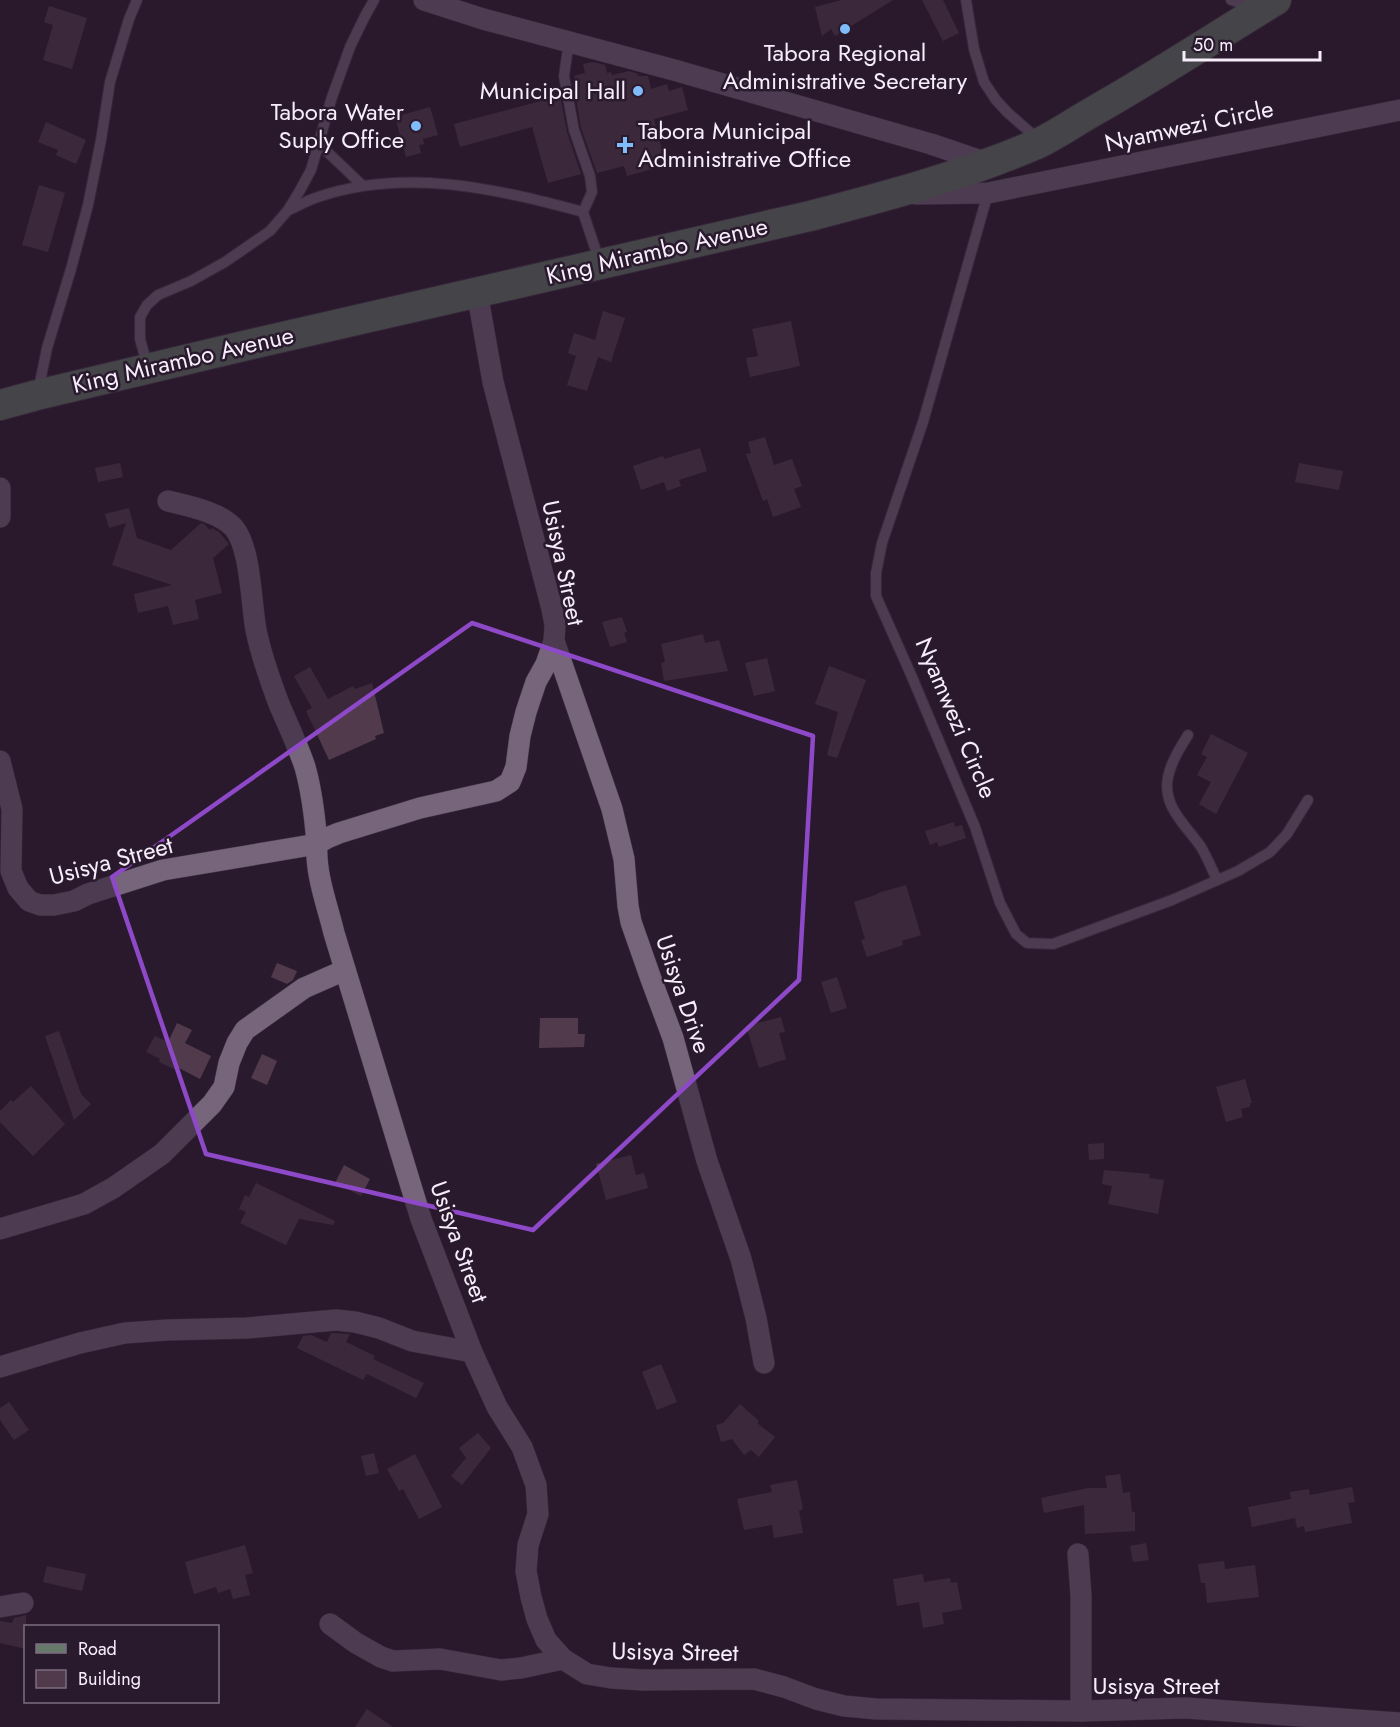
<svg xmlns="http://www.w3.org/2000/svg" width="1400" height="1727" font-family="Jost,sans-serif">
<rect width="100%" height="100%" fill="#2a1a2e"/>
<g fill="#513a4b">
<polygon points="842,0 893,0 835,36 831,29 822,36 815,7"/>
<polygon points="922,0 943,0 959,33 943,41"/>
<polygon points="49,6 87,18 72,69 43,60 53,25 44,22"/>
<polygon points="593,62 605,65 607,73 611,72 612,75 629,71 638,74 638,76 648,76 651,89 667,84 669,91 682,87 688,110 654,119 663,154 653,157 656,168 627,176 624,166 597,173 581,128 575,92 578,91 574,76 585,73 583,64"/>
<polygon points="560,96 567,132 581,174 548,183 532,127 460,147 454,124"/>
<polygon points="430,107 438,135 423,139 424,144 419,145 421,153 406,157 395,117"/>
<polygon points="46,122 86,140 76,164 56,155 58,150 38,142"/>
<polygon points="39,185 65,193 48,252 22,245"/>
<polygon points="603,311 625,318 611,362 598,357 587,391 567,385 576,356 568,353 574,333 595,340"/>
<polygon points="791,321 800,366 750,377 746,358 758,356 752,329"/>
<polygon points="765,437 774,465 792,459 802,486 794,489 801,507 773,517 767,499 763,501 746,454 751,453 748,442"/>
<polygon points="700,448 707,471 679,480 681,486 667,491 664,482 641,490 633,466 663,456 664,459"/>
<polygon points="120,463 123,477 98,482 95,468"/>
<polygon points="1299,463 1343,471 1339,490 1295,482"/>
<polygon points="129,508 137,538 171,550 201,523 204,524 210,530 212,528 219,532 228,543 229,544 213,558 222,593 195,600 199,619 173,625 168,606 138,613 134,594 172,585 112,565 126,523 109,528 105,514"/>
<polygon points="622,617 627,632 624,633 627,642 610,647 602,622"/>
<polygon points="703,634 705,643 719,640 728,671 664,681 661,663 665,662 661,644"/>
<polygon points="767,658 775,691 754,696 745,663"/>
<polygon points="829,666 866,680 837,758 827,755 838,712 815,704"/>
<polygon points="310,667 328,699 353,686 355,689 372,683 384,733 375,736 376,739 329,760 306,711 312,708 294,676"/>
<polygon points="1211,734 1248,753 1216,814 1199,804 1211,782 1197,775 1207,757 1201,754"/>
<polygon points="954,822 955,827 962,825 966,838 939,847 937,842 930,845 925,831"/>
<polygon points="906,885 921,935 902,941 903,945 867,957 861,940 865,939 854,902 878,894 878,893"/>
<polygon points="277,963 297,971 293,980 287,984 271,977"/>
<polygon points="837,977 847,1008 831,1013 821,982"/>
<polygon points="781,1017 785,1032 779,1033 786,1059 759,1068 746,1026"/>
<polygon points="540,1018 578,1018 578,1034 585,1034 584,1047 539,1048"/>
<polygon points="177,1023 192,1030 185,1043 211,1056 200,1079 175,1066 174,1069 159,1062 160,1059 146,1052 155,1036 168,1042"/>
<polygon points="59,1031 81,1094 91,1104 74,1120 45,1036"/>
<polygon points="262,1054 277,1061 267,1085 251,1078"/>
<polygon points="1245,1079 1252,1103 1250,1103 1250,1107 1241,1109 1243,1117 1226,1122 1216,1087"/>
<polygon points="31,1086 65,1124 33,1156 0,1122 0,1111 11,1100 13,1102"/>
<polygon points="1104,1143 1104,1159 1089,1160 1088,1144"/>
<polygon points="631,1155 636,1175 644,1173 648,1188 606,1200 596,1164"/>
<polygon points="344,1165 370,1179 361,1196 335,1183"/>
<polygon points="1104,1170 1150,1174 1149,1178 1164,1180 1158,1214 1108,1204 1112,1186 1102,1184"/>
<polygon points="256,1183 335,1221 333,1225 299,1219 286,1245 240,1223 246,1212 239,1209 245,1195 249,1197"/>
<polygon points="331,1333 350,1334 346,1342 375,1356 373,1359 424,1383 416,1398 367,1374 363,1380 297,1348 303,1336 311,1335 327,1342"/>
<polygon points="661,1364 677,1402 657,1410 642,1372"/>
<polygon points="9,1402 29,1430 14,1440 0,1420 0,1408"/>
<polygon points="740,1404 759,1421 757,1423 775,1437 759,1457 751,1450 744,1455 732,1439 721,1442 716,1425 723,1423"/>
<polygon points="478,1433 491,1448 462,1485 451,1476 466,1458 459,1448"/>
<polygon points="374,1453 379,1473 366,1476 361,1456"/>
<polygon points="415,1454 442,1507 419,1519 403,1489 399,1491 387,1469"/>
<polygon points="1120,1474 1123,1493 1130,1492 1132,1512 1135,1512 1135,1531 1085,1534 1084,1505 1044,1513 1041,1498 1088,1488 1107,1488 1105,1476"/>
<polygon points="797,1480 803,1509 799,1511 803,1533 774,1538 772,1525 744,1530 737,1499 772,1492 770,1485"/>
<polygon points="1352,1487 1355,1502 1348,1503 1352,1523 1305,1532 1304,1526 1297,1528 1295,1518 1252,1527 1248,1507 1291,1499 1290,1492 1309,1489 1310,1495"/>
<polygon points="1146,1543 1149,1560 1133,1562 1130,1546"/>
<polygon points="245,1545 253,1573 245,1575 250,1595 233,1599 230,1589 218,1593 216,1587 194,1594 185,1562"/>
<polygon points="1224,1561 1225,1569 1255,1565 1259,1597 1207,1603 1205,1583 1201,1583 1198,1564"/>
<polygon points="47,1566 86,1574 82,1591 43,1582"/>
<polygon points="923,1574 924,1582 950,1578 951,1583 957,1582 962,1609 942,1613 944,1624 923,1628 919,1602 897,1606 893,1579"/>
<polygon points="26,1615 26,1649 0,1643 0,1621 12,1623 14,1618"/>
<polygon points="367,1709 393,1727 355,1727"/>
</g>
<g fill="none" stroke-linecap="round" stroke-linejoin="round">
<defs>
<g id="lane">
<polyline points="966,0 974,49 984,82 996,100 1008,113 1039,140"/>
<polyline points="1231,0 1253,7"/>
<polyline points="569,41 564,76 574,130 590,176 592,192 583,212 600,263"/>
<polyline points="319,144 362,185"/>
<polyline points="988,193 923,422 882,543 876,573 876,596 912,677 975,827 1000,903 1016,934 1027,943 1053,944 1172,900 1238,871 1270,852 1287,834 1308,800"/>
<path d="M289 210C298 206 308 200 318 197 406 167 497 189 583 212"/>
<polyline points="148,368 140,339 140,317 147,305 158,295 191,281 225,262 270,231 288,210 299,192 311,170 332,97 350,47 364,18 374,0"/>
<polyline points="38,392 47,348 71,269 88,205 101,140 110,82 129,19 137,0"/>
<path d="M1188 735C1180 748 1171 762 1168 777 1162 807 1186 825 1201 847 1207 857 1212 869 1217 880"/>
</g>
<g id="street">
<polyline points="424,0 483,19 674,70 931,144 987,163"/>
<polyline points="916,194 988,193 1400,110"/>
<path d="M477 292 493 382 552 609 555 625 554 641 546 664 536 682 526 712 520 736 516 767 510 782 496 791 420 808 339 833 327 838 317 844C315 874 327 904 334 933L421 1219 472 1352 497 1407 522 1447 536 1485 538 1514 528 1545 526 1571 531 1597 537 1619 546 1640 563 1659 587 1674 611 1678 643 1680 754 1679 784 1687 816 1699 844 1706 876 1709 1081 1711 1186 1708 1400 1723"/>
<polyline points="0,488 0,517"/>
<polyline points="554,641 612,809 624,859 628,906 631,922 651,979 673,1038 707,1161 741,1259 756,1318 764,1363"/>
<path d="M0 761 12 809 11 871 18 888 29 901 40 905H54L74 901 88 894 163 870 317 844C315 818 312 792 305 767 298 746 288 725 279 704 270 680 261 655 256 630 251 604 251 548 234 528 220 512 188 506 168 501"/>
<polyline points="0,1229 84,1204 113,1188 162,1154 212,1104 224,1087 229,1063 237,1043 245,1030 304,988 345,970"/>
<polyline points="0,1367 80,1343 125,1333 167,1330 247,1328 336,1320 355,1322 379,1328 412,1341 472,1352"/>
<polyline points="1078,1554 1081,1596 1081,1711"/>
<polyline points="0,1607 23,1603"/>
<polyline points="330,1624 356,1643 381,1657 393,1661 440,1659 501,1670 521,1668 563,1659"/>
</g>
<path id="secondary" d="M0 405 37 395 252 344 810 216C887 196 966 175 1039 143 1058 134 1076 121 1094 111 1156 76 1215 37 1276 0"/>
</defs>
<use href="#lane" stroke="#453848" stroke-width="12"/>
<use href="#street" stroke="#453848" stroke-width="22"/>
<use href="#secondary" stroke="#453848" stroke-width="32"/>
<use href="#lane" stroke="#77657c" stroke-width="10"/>
<use href="#street" stroke="#77657c" stroke-width="21"/>
<use href="#secondary" stroke="#67796a" stroke-width="30"/>
</g>
<path d="M0 0H1400V1727H0ZM472 623 813 736 799 980 533 1230 206 1154 112 877Z" fill="#2a1a2e" fill-opacity=".55" fill-rule="evenodd"/>
<path fill="none" stroke="#8e49c8" stroke-width="4.5" stroke-linejoin="round" d="M472 623 813 736 799 980 533 1230 206 1154 112 877Z"/>
<g fill="#81bcfa" stroke="#2a1a2e" stroke-width="2">
<circle cx="845" cy="29" r="6"/>
<circle cx="638" cy="91" r="6"/>
<circle cx="416" cy="126" r="6"/>
<path d="M622 136h6v6h6v6h-6v6h-6v-6h-6v-6h6z"/>
</g>
<g text-anchor="middle" stroke-width="5" stroke-linejoin="round" paint-order="stroke">
<g font-size="24" fill="#f8edfb" stroke="#2a1a2e" text-anchor="end">
<text x="845" y="61" text-anchor="middle">Tabora Regional<tspan x="845" dy="28">Administrative Secretary</tspan></text>
<text x="626" y="99">Municipal Hall</text>
<text x="404" y="120">Tabora Water<tspan x="404" dy="28">Suply Office</tspan></text>
<text x="638" y="139" text-anchor="start">Tabora Municipal<tspan x="638" dy="28">Administrative Office</tspan></text>
</g>
<g font-size="24" fill="#f8edfb" stroke="#2a1a2e">
<text transform="translate(1189 126) rotate(-12)" y="8">Nyamwezi Circle</text>
<text transform="translate(657 251) rotate(-13)" y="8">King Mirambo Avenue</text>
<text transform="translate(183 360) rotate(-13)" y="8">King Mirambo Avenue</text>
<text transform="translate(563 563) rotate(78)" y="8">Usisya Street</text>
<text transform="translate(956 718) rotate(67)" y="8">Nyamwezi Circle</text>
<text transform="translate(111 861) rotate(-15)" y="8">Usisya Street</text>
<text transform="translate(683 994) rotate(71)" y="8">Usisya Drive</text>
<text transform="translate(459 1242) rotate(70)" y="8">Usisya Street</text>
<text transform="translate(675 1652) rotate(1)" y="8">Usisya Street</text>
<text x="1156" y="1694">Usisya Street</text>
</g>
</g>
<rect x="24" y="1625" width="195" height="78" fill="#2a1a2e" stroke="#7c6e80" stroke-width="1.5"/>
<rect x="36" y="1644" width="30" height="9" fill="#67796a" stroke="#7c6e80" stroke-width="1.5"/>
<text x="78" y="1655" font-size="18" fill="#f8edfb">Road</text>
<rect x="36" y="1670" width="30" height="18" fill="#513a4b" stroke="#7c6e80" stroke-width="1.5"/>
<text x="78" y="1685" font-size="18" fill="#f8edfb">Building</text>
<path d="M1184 51v9h136v-9" fill="none" stroke="#f8edfb" stroke-width="3"/>
<text x="1193" y="51" font-size="18" fill="#f8edfb" stroke="#2a1a2e" stroke-width="4.5" paint-order="stroke">50 m</text>
</svg>
